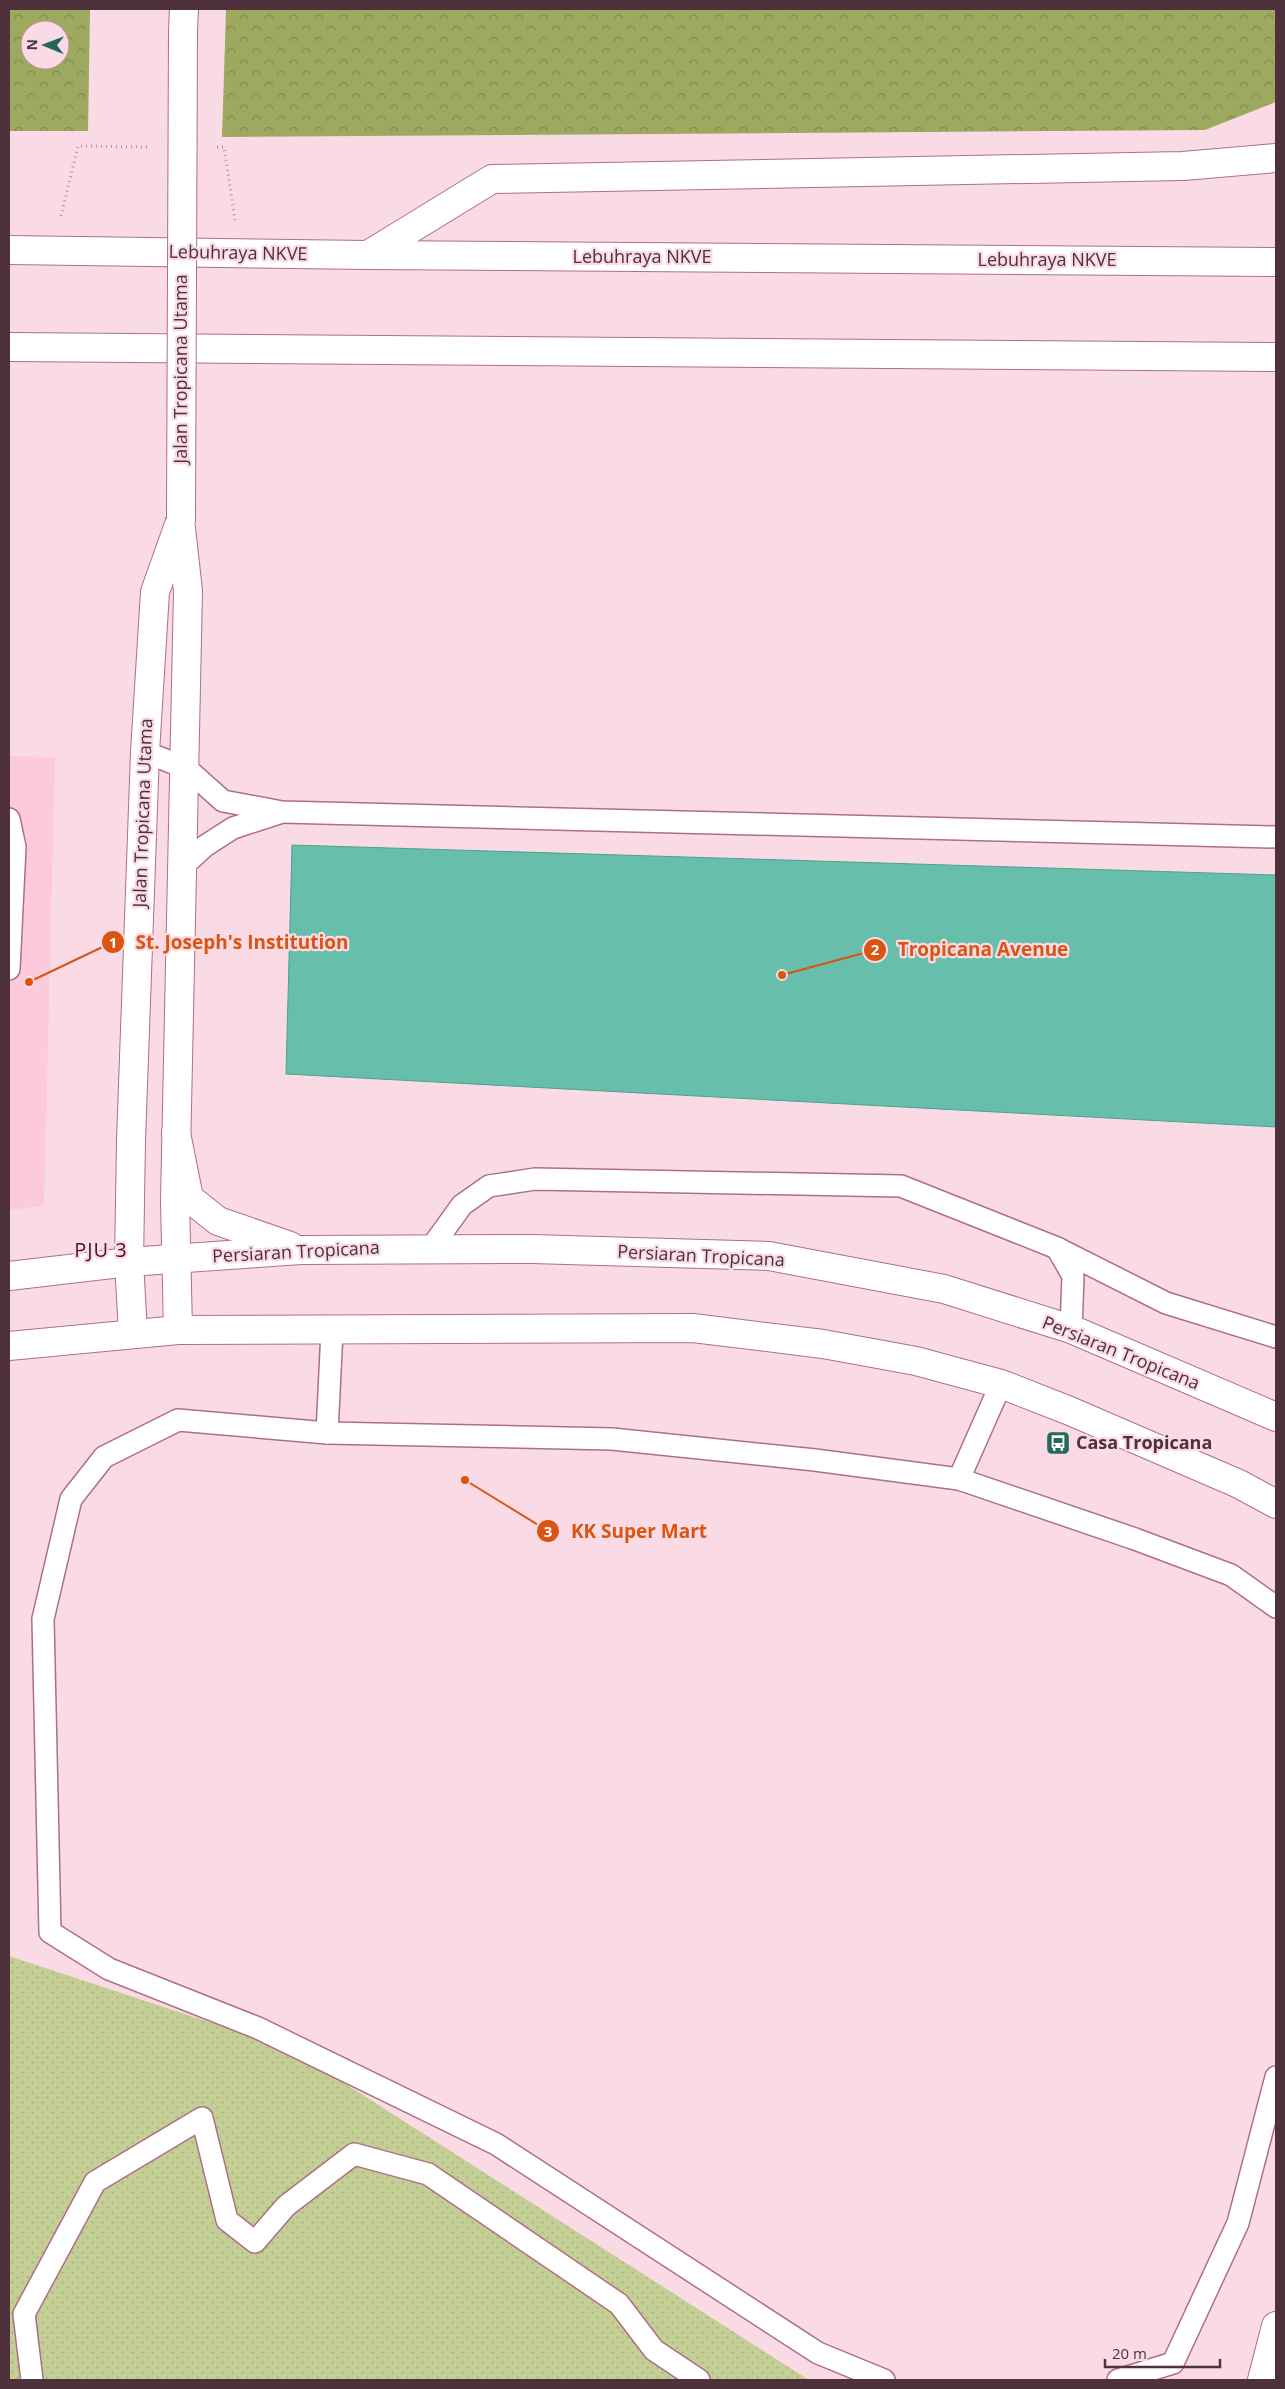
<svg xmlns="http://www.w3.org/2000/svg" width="1285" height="2389" font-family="'Open Sans',sans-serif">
<defs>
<pattern id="grass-dots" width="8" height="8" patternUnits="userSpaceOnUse" patternTransform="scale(1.25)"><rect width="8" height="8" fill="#c4cf95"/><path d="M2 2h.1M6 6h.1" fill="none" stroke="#aab281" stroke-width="1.8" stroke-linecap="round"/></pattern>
<pattern id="forest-crowns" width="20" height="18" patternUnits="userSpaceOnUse" patternTransform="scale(1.25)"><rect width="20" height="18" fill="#9ca95f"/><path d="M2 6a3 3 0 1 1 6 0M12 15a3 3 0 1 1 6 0" fill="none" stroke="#818a50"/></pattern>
</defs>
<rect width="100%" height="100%" fill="#fadbe5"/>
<polygon fill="#fccada" points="9,756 55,757 44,1206 9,1210"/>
<polygon fill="url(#grass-dots)" points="9,1956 291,2049 809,2380 9,2380"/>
<g fill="url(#forest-crowns)" fill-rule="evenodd">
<path d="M9 9H90L88 131H9ZM30 30H60V60H30Z"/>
<polygon points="226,9 1276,9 1276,102 1205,130 222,137"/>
</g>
<polygon fill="#67beaa" stroke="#4ba290" points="292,845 1276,875 1276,1127 286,1074"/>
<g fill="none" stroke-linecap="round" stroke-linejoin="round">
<defs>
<g id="service">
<polyline points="145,752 186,768 223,801 282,812 1276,837"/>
<polyline points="9,819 15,847 9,969"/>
<polyline points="182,867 205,846 233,828 279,813"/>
<polyline points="431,1248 462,1205 489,1186 535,1179 901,1186 1057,1248 1166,1303 1276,1337"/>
<polyline points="1057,1248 1073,1276 1071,1329"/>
<polyline points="327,1433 332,1331"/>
<polyline points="959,1479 1001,1384"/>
<polyline points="32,2380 24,2314 95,2182 202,2118 227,2220 255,2242 286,2206 354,2154 428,2174 619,2304 654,2350 699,2380"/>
<polyline points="884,2380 818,2353 496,2144 258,2028 109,1969 50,1932 43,1619 71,1499 104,1457 178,1420 327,1433 612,1439 815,1460 959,1479 1135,1539 1231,1575 1276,1607"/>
<polyline points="1118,2380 1173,2363 1238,2223 1276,2077"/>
</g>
<polyline id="minor" points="1262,2380 1276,2326"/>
<g id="tertiary">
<polyline points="183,31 184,9"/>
<polyline points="178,1330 175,1201 188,591 181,528"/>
<polyline points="133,1333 129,1262 131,1141 145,752 155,592 181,519"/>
</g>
<g id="secondary">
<polyline points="176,1133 189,1198 218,1221 290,1246"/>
<polyline points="9,1276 129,1262 301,1250 532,1249 769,1256 944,1289 1071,1329 1276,1417"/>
<polyline points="9,1346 178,1330 693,1328 823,1344 916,1361 1001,1384 1070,1411 1239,1484 1276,1504"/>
</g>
<g id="motorway">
<polyline points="9,250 368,255 1276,262"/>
<polyline points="368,255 492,179 1183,166 1276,158"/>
<polyline points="9,347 1276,357"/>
</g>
</defs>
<use href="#service" stroke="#b06e85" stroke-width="24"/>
<use href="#minor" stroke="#b06e85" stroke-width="30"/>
<use href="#tertiary" stroke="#b06e85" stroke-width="30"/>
<use href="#secondary" stroke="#b06e85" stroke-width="30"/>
<use href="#motorway" stroke="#b06e85" stroke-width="30"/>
<g stroke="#af919b" stroke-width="3" stroke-dasharray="1 4" stroke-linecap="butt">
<polyline points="217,147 224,147 235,220"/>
<polyline points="61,216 78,146 148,147"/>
</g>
<use href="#service" stroke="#fff" stroke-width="21"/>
<use href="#minor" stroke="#fff" stroke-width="28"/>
<use href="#tertiary" stroke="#fff" stroke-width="28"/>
<use href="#secondary" stroke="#fff" stroke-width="28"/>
<use href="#motorway" stroke="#fff" stroke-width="28"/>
<defs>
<polyline id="tertiary-bridge" points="181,519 183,31"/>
</defs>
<use href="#tertiary-bridge" stroke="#b06e85" stroke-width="30" stroke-linecap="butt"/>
<use href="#tertiary-bridge" stroke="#fff" stroke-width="28"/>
</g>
<defs>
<symbol id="bus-square" viewBox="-11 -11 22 22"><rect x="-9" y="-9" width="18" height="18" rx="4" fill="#23685a" stroke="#fadbe5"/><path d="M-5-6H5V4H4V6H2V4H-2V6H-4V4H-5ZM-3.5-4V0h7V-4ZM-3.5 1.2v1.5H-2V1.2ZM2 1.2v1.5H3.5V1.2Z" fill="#fff"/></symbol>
</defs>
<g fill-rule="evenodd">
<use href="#bus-square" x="1044" y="1429" width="28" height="28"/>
</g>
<g text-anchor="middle" stroke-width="4.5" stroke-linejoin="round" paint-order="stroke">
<g font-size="18" fill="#4e313b" stroke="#fadbe5">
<text transform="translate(238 253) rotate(1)" y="6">Lebuhraya NKVE</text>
<text x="642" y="263">Lebuhraya NKVE</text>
<text x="1047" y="266">Lebuhraya NKVE</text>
<text transform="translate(181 369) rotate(-90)" y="6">Jalan Tropicana Utama</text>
<text transform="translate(143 813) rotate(-88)" y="6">Jalan Tropicana Utama</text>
<text transform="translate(296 1252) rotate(-3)" y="6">Persiaran Tropicana</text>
<text transform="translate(701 1256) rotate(3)" y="6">Persiaran Tropicana</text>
<text transform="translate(1121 1353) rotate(22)" y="6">Persiaran Tropicana</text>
</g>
<g font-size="18" font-weight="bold" fill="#4e313b" stroke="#fadbe5" text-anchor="start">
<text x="1076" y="1449">Casa Tropicana</text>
</g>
<g font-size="20" letter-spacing="1" fill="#491029" stroke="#fadbe5">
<text x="101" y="1257">PJU 3</text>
</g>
</g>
<path fill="none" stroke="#d95511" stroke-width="2" d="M29 982L113 942M782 975L875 950M465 1480L548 1531"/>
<g fill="#d95511" stroke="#fadbe5" stroke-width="2">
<circle cx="29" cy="982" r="5"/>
<circle cx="782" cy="975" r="5"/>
<circle cx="465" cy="1480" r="5"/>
<circle cx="113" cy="942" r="12"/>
<circle cx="875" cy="950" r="12"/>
<circle cx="548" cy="1531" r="12"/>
</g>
<g font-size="15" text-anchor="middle" font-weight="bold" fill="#fff">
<text x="113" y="948">1</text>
<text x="875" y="955">2</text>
<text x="548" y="1537">3</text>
</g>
<g font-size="19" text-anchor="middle" font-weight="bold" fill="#d95511" stroke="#fadbe5" stroke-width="4.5" stroke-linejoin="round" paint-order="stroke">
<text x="242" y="949">St. Joseph's Institution</text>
<text x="983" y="956">Tropicana Avenue</text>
<text x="639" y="1538">KK Super Mart</text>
</g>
<rect width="1285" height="2389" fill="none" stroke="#4e313b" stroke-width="20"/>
<g transform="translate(45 45) rotate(271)"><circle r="24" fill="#fadbe5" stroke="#b597a1"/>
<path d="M0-4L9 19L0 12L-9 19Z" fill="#23685a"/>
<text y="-8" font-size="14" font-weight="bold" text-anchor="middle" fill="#4e313b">N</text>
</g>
<path d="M1105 2359v8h115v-8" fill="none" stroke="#4e313b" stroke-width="2.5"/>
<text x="1112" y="2359" font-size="15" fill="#4e313b" stroke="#fadbe5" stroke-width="4" paint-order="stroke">20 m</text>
</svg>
